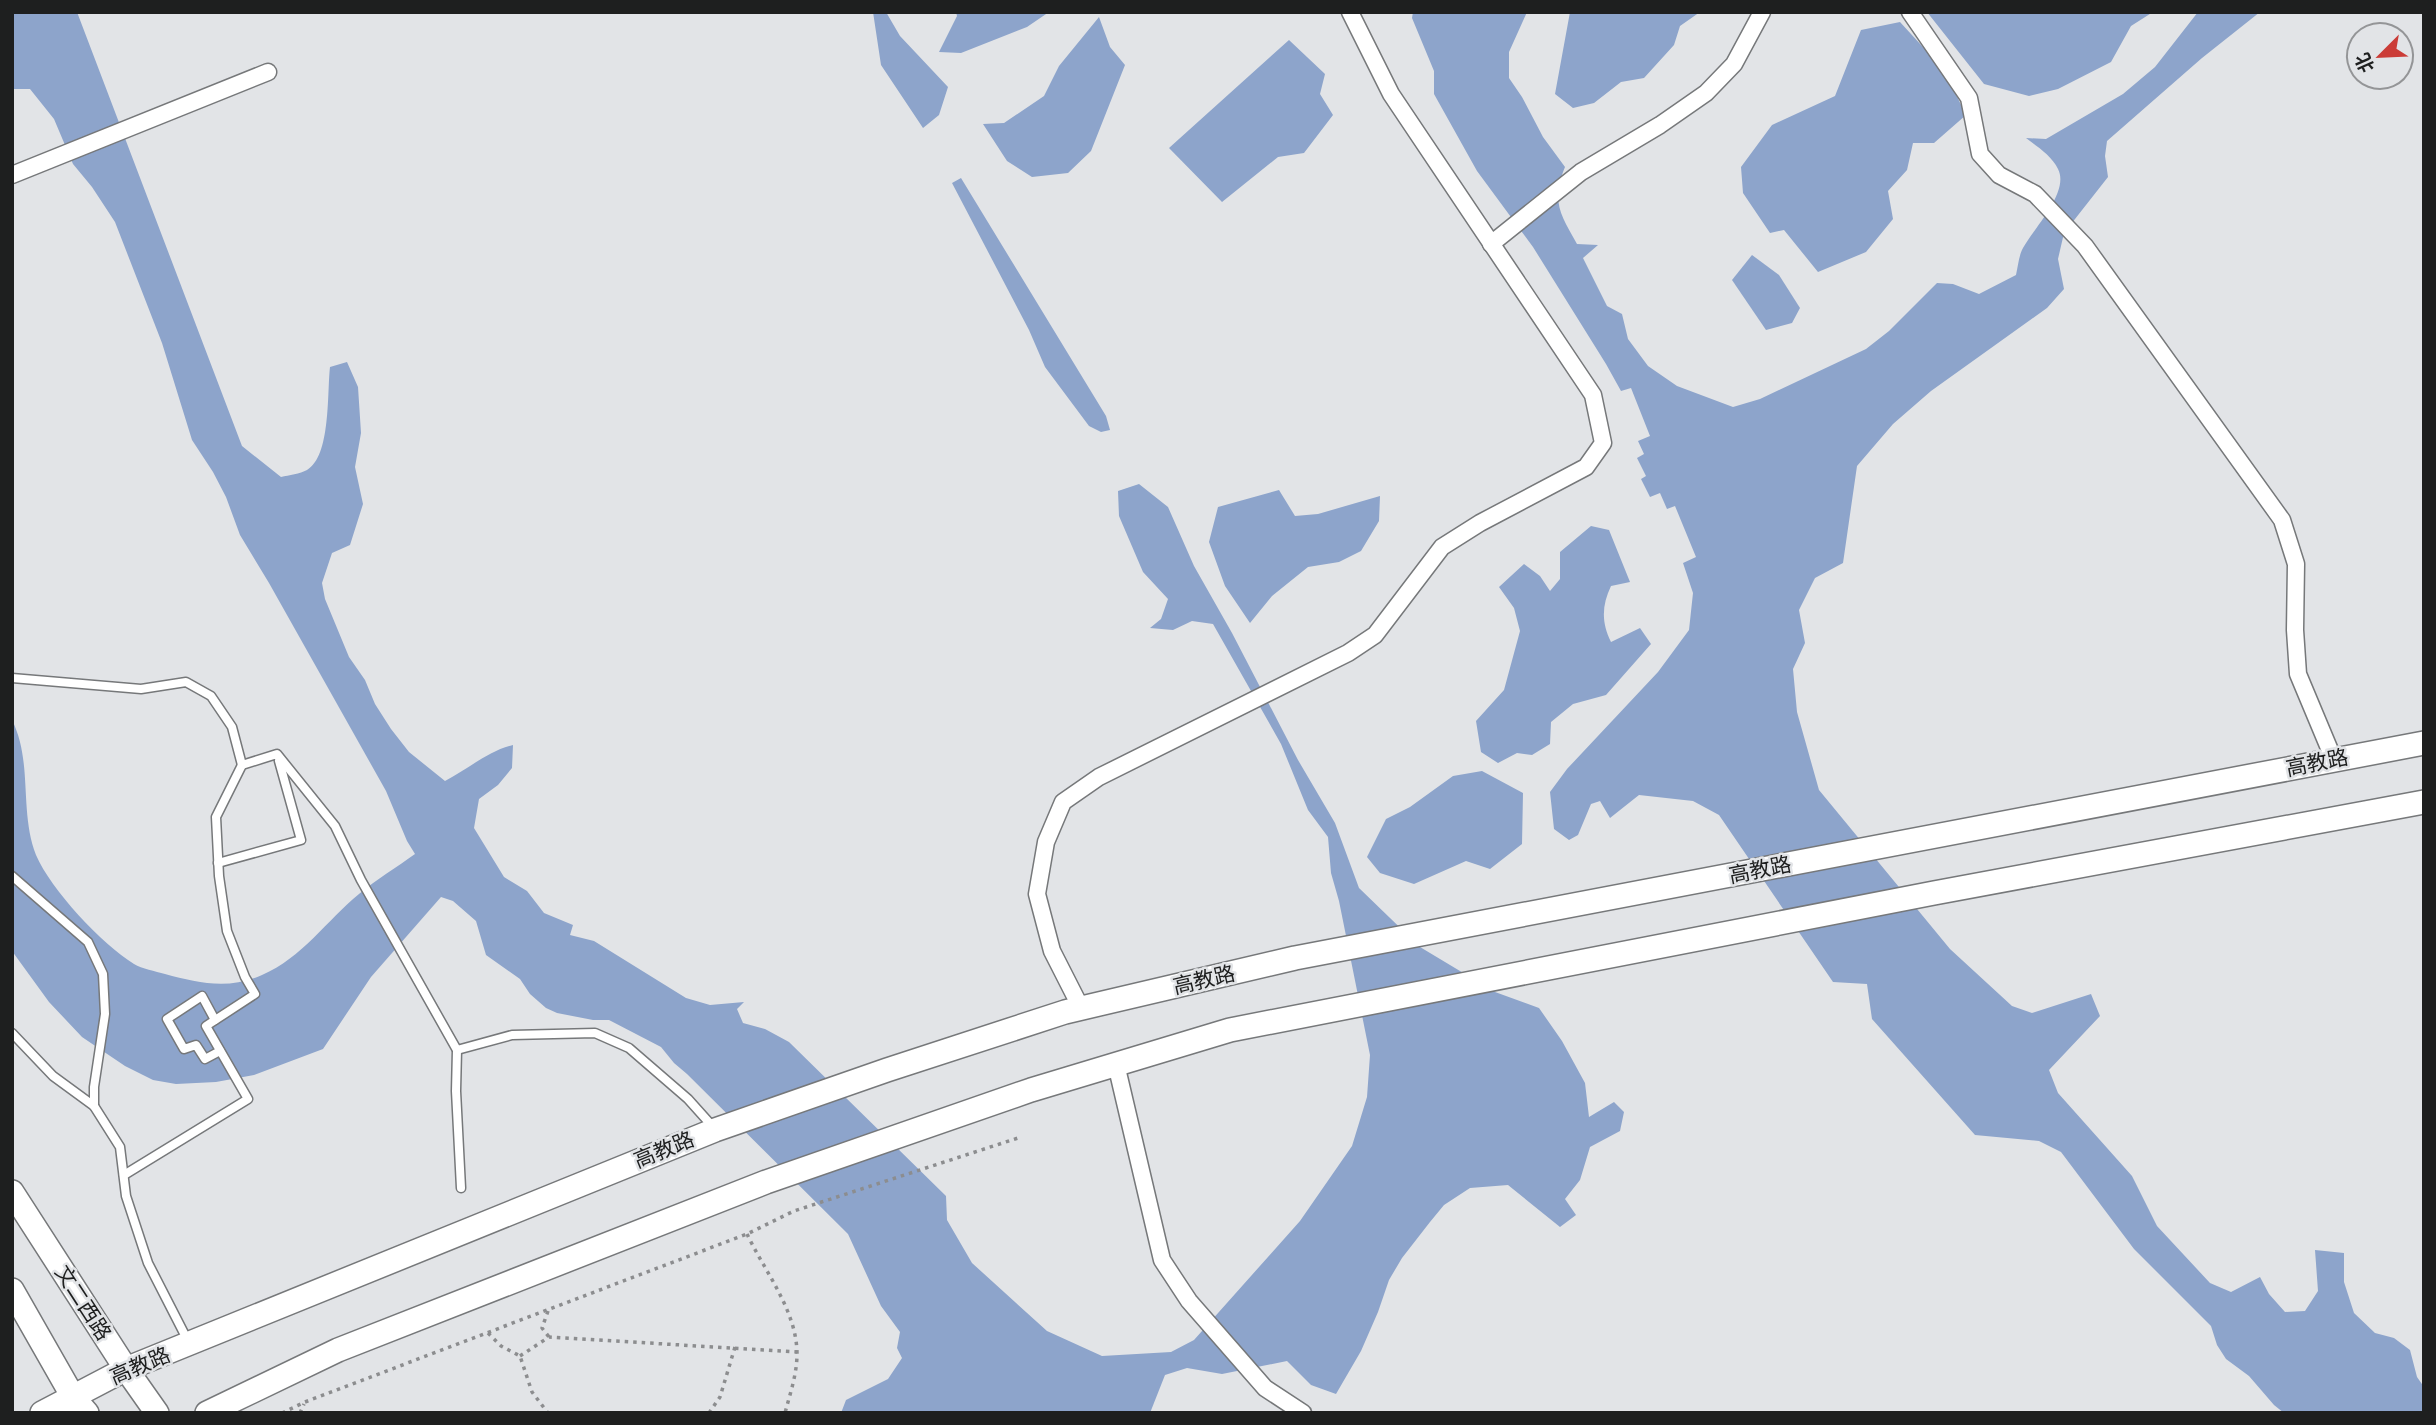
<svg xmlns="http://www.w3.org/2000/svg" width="2436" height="1425" font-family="'Public Sans','Noto Sans SC',sans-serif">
<rect width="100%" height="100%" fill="#e2e4e7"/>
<g fill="#8da4cb">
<path d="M12 12H77L242 446 281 477C289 475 300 474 307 470 331 456 327 393 330 367L347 362 358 387 361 433 355 467 363 504 350 545 332 553 322 583 325 599 349 657 365 680 375 704 391 729 409 752 445 781C468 769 488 751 513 745L512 768 498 785 479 799 474 828 504 877 527 891 544 913 573 925 570 935 594 941 686 998 710 1005 744 1002 737 1009 743 1023 765 1029 789 1042 946 1196 947 1220 972 1263 1047 1331 1102 1356 1171 1352 1194 1340 1300 1221 1352 1146 1367 1097 1370 1055 1339 901 1331 873 1328 837 1308 810 1281 744 1213 624 1192 621 1173 630 1150 628 1161 619 1168 599 1143 572 1119 516 1118 491 1139 484 1168 507 1194 566 1232 633 1298 760 1335 823 1359 888 1420 947 1495 992 1539 1008 1562 1041 1585 1083 1589 1117 1614 1102 1624 1112 1620 1131 1590 1147 1580 1180 1565 1199 1576 1215 1560 1227 1508 1185 1470 1188 1444 1205 1430 1222 1402 1258 1389 1280 1378 1312 1361 1351 1336 1394 1311 1385 1287 1361 1222 1374 1187 1368 1165 1375 1150 1413H841L846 1400 888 1379 902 1358 897 1348 900 1332 881 1306 848 1234 687 1074 674 1063 661 1047 609 1020H593L557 1013 546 1008 530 994 520 979 486 955 476 921 453 901 441 897 371 977 323 1049 254 1075 216 1082 176 1084 153 1080 125 1066 82 1037 49 1002 12 951V720C33 762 19 811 36 855 51 890 102 944 134 964 142 969 155 971 165 974 198 983 229 990 262 975 302 958 327 920 359 894 377 879 397 867 415 854L407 841 386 791 269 583 240 535 226 497 213 472 192 440 162 343 115 222 92 187 73 164 54 119 30 89H12Z"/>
<polygon points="873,12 886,12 900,36 948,87 939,115 923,128 881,65"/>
<polygon points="956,12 1049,12 1027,27 961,53 939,52 957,16"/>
<path d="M1413 12H1527L1509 52V78L1522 97 1543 137 1565 167C1551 201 1560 214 1577 244L1598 245 1583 258 1607 306 1622 314 1628 339 1648 366 1677 386 1733 407 1760 399 1866 349 1889 331 1937 283 1953 284 1979 294 2016 275C2018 266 2019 255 2023 248 2033 229 2070 192 2058 169 2052 156 2038 147 2026 138L2046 139 2123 94 2155 67 2198 12H2260L2202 58 2107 141 2105 156 2108 177 2064 233 2058 259 2064 289 2047 308 1931 391 1893 424 1857 466 1843 563 1815 578 1799 610 1805 643 1793 669 1797 712 1819 790 1950 949 2012 1006 2032 1013 2091 994 2100 1016 2049 1070 2058 1093 2132 1176 2157 1226 2210 1283 2231 1292 2260 1277 2269 1294 2285 1312 2305 1311 2318 1291 2315 1250 2344 1253V1282L2354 1313 2375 1333 2394 1338 2410 1350 2417 1377 2424 1387V1413H2284L2274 1405 2249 1376 2226 1359 2217 1345 2211 1326 2134 1249 2061 1152 2039 1141 1975 1135 1872 1019 1867 984 1833 982 1719 815 1693 801 1639 795 1610 818 1600 801 1591 804 1578 835 1569 840 1554 829 1550 792 1567 769 1658 672 1689 630 1693 593 1683 563 1696 557 1675 506 1667 509 1660 493 1650 497 1641 479 1646 476 1637 458 1644 454 1638 441 1650 436 1631 388 1621 391 1606 364 1533 247 1477 171 1434 94V71L1412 18Z"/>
<polygon points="1570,12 1700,12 1680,26 1674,45 1644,78 1621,82 1594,103 1573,108 1555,94"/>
<polygon points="1927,12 2153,12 2131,26 2111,62 2058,89 2029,96 1984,84"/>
<polygon points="1099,17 1110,47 1125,65 1091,151 1068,173 1032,177 1007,161 983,124 1004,123 1044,96 1059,66"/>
<polygon points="1900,22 1944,70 1966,115 1934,143 1913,143 1907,170 1888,191 1893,219 1866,252 1818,272 1784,230 1770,233 1743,193 1741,167 1772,125 1835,96 1861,30"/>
<polygon points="1289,40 1325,74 1320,94 1333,115 1304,153 1278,157 1222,202 1169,148"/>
<polygon points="961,178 1106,416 1110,430 1101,432 1089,426 1045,367 1029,330 952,183"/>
<polygon points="1752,255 1779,275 1800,308 1792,323 1766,330 1732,280"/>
<polygon points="1279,490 1295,516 1318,514 1380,496 1379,521 1361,551 1339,562 1308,567 1272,596 1250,623 1225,586 1209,542 1218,507"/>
<path d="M1591 526 1609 530 1630 582 1611 586C1602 605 1601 622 1611 642L1640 628 1651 644 1606 695 1573 704 1551 722 1550 744 1532 755 1517 753 1498 763 1481 752 1476 721 1504 690 1520 631 1514 608 1499 587 1524 564 1540 576 1550 591 1560 579V552Z"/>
<polygon points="1482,771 1523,793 1522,844 1490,869 1466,861 1414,884 1380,873 1367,857 1386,819 1410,807 1453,776"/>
</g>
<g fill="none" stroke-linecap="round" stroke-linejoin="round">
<defs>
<g id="service">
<polyline points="12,678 141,689 186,682 211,696 232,727 242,765"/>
<polyline points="218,863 301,840 279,761"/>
<polyline points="12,876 88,942 103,974 105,1014 94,1087 94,1106"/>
<polyline points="215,1020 202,996 167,1019 184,1049 196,1045 205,1059 220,1051"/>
<polyline points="12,1033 53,1076 94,1106 120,1147 126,1196 148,1263 189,1343"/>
<polyline points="457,1050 512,1035 595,1033 629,1048 688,1099 714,1128"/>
<polyline points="124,1175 248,1099 206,1026 255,994 245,977 227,931 219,876 216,817 242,765 277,754 335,826 361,880 457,1050 456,1091 461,1188"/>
</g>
<g id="minor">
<polyline points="1910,12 1969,98 1980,154 1999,175 2035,194 2085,246 2282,520 2296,564 2295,630 2298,674 2334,760"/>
<polyline points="12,175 268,72"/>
<polyline points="1491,244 1581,172 1660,125 1706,93 1734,64 1762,12"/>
<polyline points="1081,1008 1052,951 1037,894 1046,842 1063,802 1099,777 1348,653 1375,635 1442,547 1480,523 1586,467 1603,443 1593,395 1391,94 1350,12"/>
<polyline points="1116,1064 1162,1260 1189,1301 1265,1388 1303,1413"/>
</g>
<g id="secondary">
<polyline points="12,1192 126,1369 157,1413"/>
<polyline points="12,1290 73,1397 87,1413"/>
<polyline points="42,1413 126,1369 715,1130 887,1070 1065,1012 1295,958 2424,743"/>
<polyline points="207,1413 338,1350 766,1182 1031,1090 1230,1030 1934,893 2424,802"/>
</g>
</defs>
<use href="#service" stroke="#76787a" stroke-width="11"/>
<use href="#minor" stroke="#76787a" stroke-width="19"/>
<use href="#secondary" stroke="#76787a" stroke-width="26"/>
<g stroke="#8c8d8f" stroke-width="3.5" stroke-dasharray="3.5 5" stroke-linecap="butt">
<path d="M747 1234C765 1272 797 1311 797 1354 797 1374 790 1394 785 1413"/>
<polyline points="548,1311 542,1328 549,1337"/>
<polyline points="488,1333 501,1346 520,1356 532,1392 548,1413"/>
<polyline points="520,1356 549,1337 797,1352"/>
<polyline points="282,1413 305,1402 747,1234 794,1211 1021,1137"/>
<polyline points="300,1413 304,1404"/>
<polyline points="709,1413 720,1397 735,1347"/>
</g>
<use href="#service" stroke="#fff" stroke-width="8"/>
<use href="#minor" stroke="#fff" stroke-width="16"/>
<use href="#secondary" stroke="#fff" stroke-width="23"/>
</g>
<g text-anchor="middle" stroke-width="5" stroke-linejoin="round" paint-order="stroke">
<g font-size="21" fill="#1e1f1f" stroke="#e2e4e7">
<text transform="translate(2317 763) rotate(-11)" y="7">高教路</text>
<text transform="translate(1760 870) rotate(-11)" y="7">高教路</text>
<text transform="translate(1204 980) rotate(-13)" y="7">高教路</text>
<text transform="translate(664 1150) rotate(-22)" y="7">高教路</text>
<text transform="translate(83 1303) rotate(57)" y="7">文二西路</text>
<text transform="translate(140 1366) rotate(-23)" y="7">高教路</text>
</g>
</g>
<rect width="2436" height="1425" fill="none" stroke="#1e1f1f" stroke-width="28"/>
<g transform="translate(2380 56) rotate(246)"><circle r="33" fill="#e2e4e7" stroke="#949597" stroke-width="2"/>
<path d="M0-5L12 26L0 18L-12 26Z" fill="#cb3c37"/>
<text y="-10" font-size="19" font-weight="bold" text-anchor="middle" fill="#1e1f1f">北</text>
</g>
</svg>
